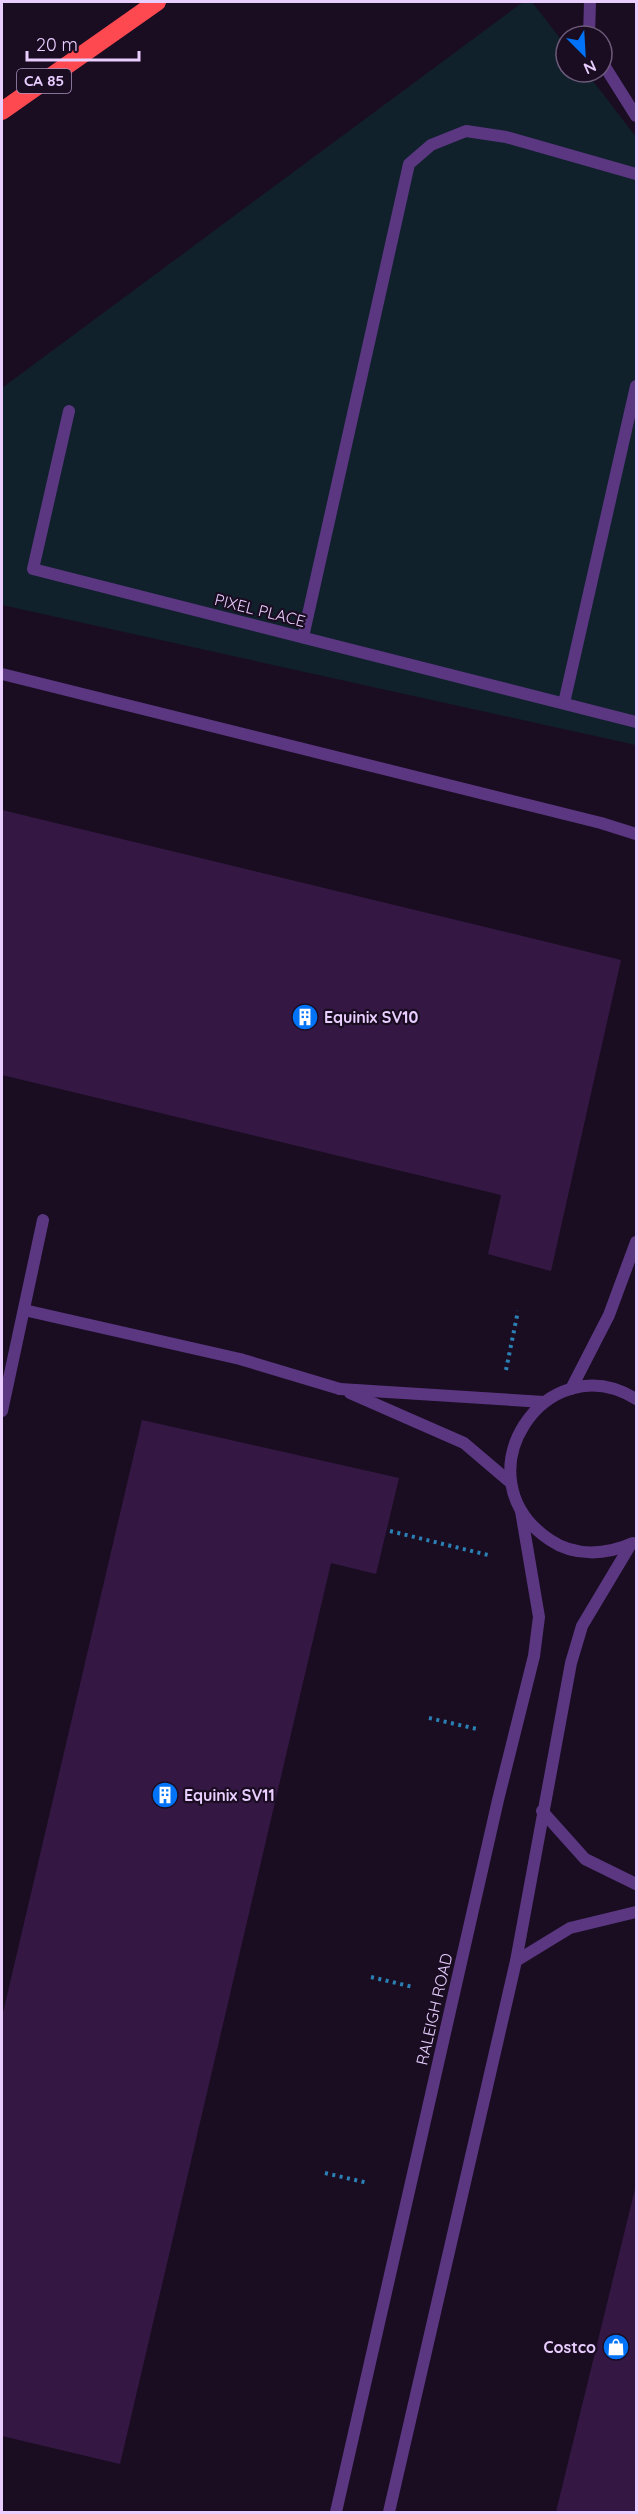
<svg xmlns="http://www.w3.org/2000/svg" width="638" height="2514" font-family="Quicksand,sans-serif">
<rect width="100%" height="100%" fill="#1a0d22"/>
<polygon fill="#10212c" points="523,2 532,2 566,46 566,72 586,72 636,137 636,745 2,605 2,388"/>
<g fill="#341843">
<polygon points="2,810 621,960 551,1271 488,1254 501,1195 2,1075"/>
<polygon points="142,1420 399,1478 376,1574 331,1563 120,2464 2,2436 2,2017"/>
<polygon points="636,2185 636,2512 556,2512"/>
</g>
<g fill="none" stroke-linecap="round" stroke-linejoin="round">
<g stroke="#2b81b6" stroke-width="4" stroke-dasharray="3 4.5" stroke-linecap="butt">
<polyline points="506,1370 518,1311"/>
<polyline points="390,1531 492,1556"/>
<polyline points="429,1718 477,1729"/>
<polyline points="371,1977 413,1987"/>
<polyline points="325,2173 368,2183"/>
</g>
<g stroke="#5b3782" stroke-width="12">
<polyline points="589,36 590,2"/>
<polyline points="602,62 636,116"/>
<polyline points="2,674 601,823 636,834"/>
<polyline points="24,1310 240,1359 340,1389"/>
<polyline points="2,1411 43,1220"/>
</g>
<g stroke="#5b3782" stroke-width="12">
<polyline points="69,411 33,569 636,722"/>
<polyline points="303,637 409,164 431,145 466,131 506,137 636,174"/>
<polyline points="564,703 636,386"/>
</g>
<g stroke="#5b3782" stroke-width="12">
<polyline points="340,1389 544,1402"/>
<polyline points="571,1389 609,1315 636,1242"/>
<polyline points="350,1393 464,1443 511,1483"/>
<path d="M633 1543C606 1555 575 1557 550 1540 457 1478 545 1343 636 1399"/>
<polyline points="542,1811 585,1859 636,1884"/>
<polyline points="516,1961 570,1928 636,1912"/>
<polyline points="336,2512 498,1800 534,1656 539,1617 521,1511"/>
<polyline points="389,2512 516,1961 571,1663 582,1626 631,1544"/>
</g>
<polyline stroke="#ff4950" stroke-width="18" points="2,111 157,2"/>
</g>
<defs>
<symbol id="building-disc" viewBox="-11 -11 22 22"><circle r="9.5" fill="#0073f9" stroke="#1a0d22"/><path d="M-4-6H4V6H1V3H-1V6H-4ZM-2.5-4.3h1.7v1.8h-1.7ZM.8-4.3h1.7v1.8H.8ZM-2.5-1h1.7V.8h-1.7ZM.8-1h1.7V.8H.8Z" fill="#fff"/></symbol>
<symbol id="shop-disc" viewBox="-11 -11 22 22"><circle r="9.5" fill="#0073f9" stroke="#1a0d22"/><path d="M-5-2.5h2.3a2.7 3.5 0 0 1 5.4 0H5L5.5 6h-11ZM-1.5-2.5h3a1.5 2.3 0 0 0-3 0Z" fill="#fff"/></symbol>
</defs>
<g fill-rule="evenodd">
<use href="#building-disc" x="290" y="1002" width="30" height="30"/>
<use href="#building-disc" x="150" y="1780" width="30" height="30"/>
<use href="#shop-disc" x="601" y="2332" width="30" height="30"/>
</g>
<g text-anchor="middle" stroke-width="4.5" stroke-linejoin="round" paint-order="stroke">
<rect fill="#1a0d22" stroke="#ab94bd" stroke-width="1.5" x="17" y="69" width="54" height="24" rx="4.5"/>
<g font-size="15" font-weight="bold" fill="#e9ceff">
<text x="44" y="86">CA 85</text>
</g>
<g font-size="16" fill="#e9ceff" stroke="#1a0d22">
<text transform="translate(260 610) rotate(14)" y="6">PIXEL PLACE</text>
<text transform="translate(434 2009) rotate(-77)" y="6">RALEIGH ROAD</text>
</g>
<g font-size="16" font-weight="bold" fill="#e9ceff" stroke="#1a0d22" text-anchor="start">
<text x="324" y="1023">Equinix SV10</text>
<text x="184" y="1801">Equinix SV11</text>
<text x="596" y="2353" text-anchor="end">Costco</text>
</g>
</g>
<rect width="638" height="2514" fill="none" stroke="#e9ceff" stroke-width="6"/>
<g transform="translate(584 54) rotate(156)"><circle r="28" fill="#1a0d22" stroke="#6d5a7a" stroke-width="1.5"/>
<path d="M0-4.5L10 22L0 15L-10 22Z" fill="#0073f9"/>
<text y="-9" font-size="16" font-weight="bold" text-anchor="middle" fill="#e9ceff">N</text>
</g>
<path d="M27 51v9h112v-9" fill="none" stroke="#e9ceff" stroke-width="3"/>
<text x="36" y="51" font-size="18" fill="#e9ceff" stroke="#1a0d22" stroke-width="4.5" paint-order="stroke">20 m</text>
</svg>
